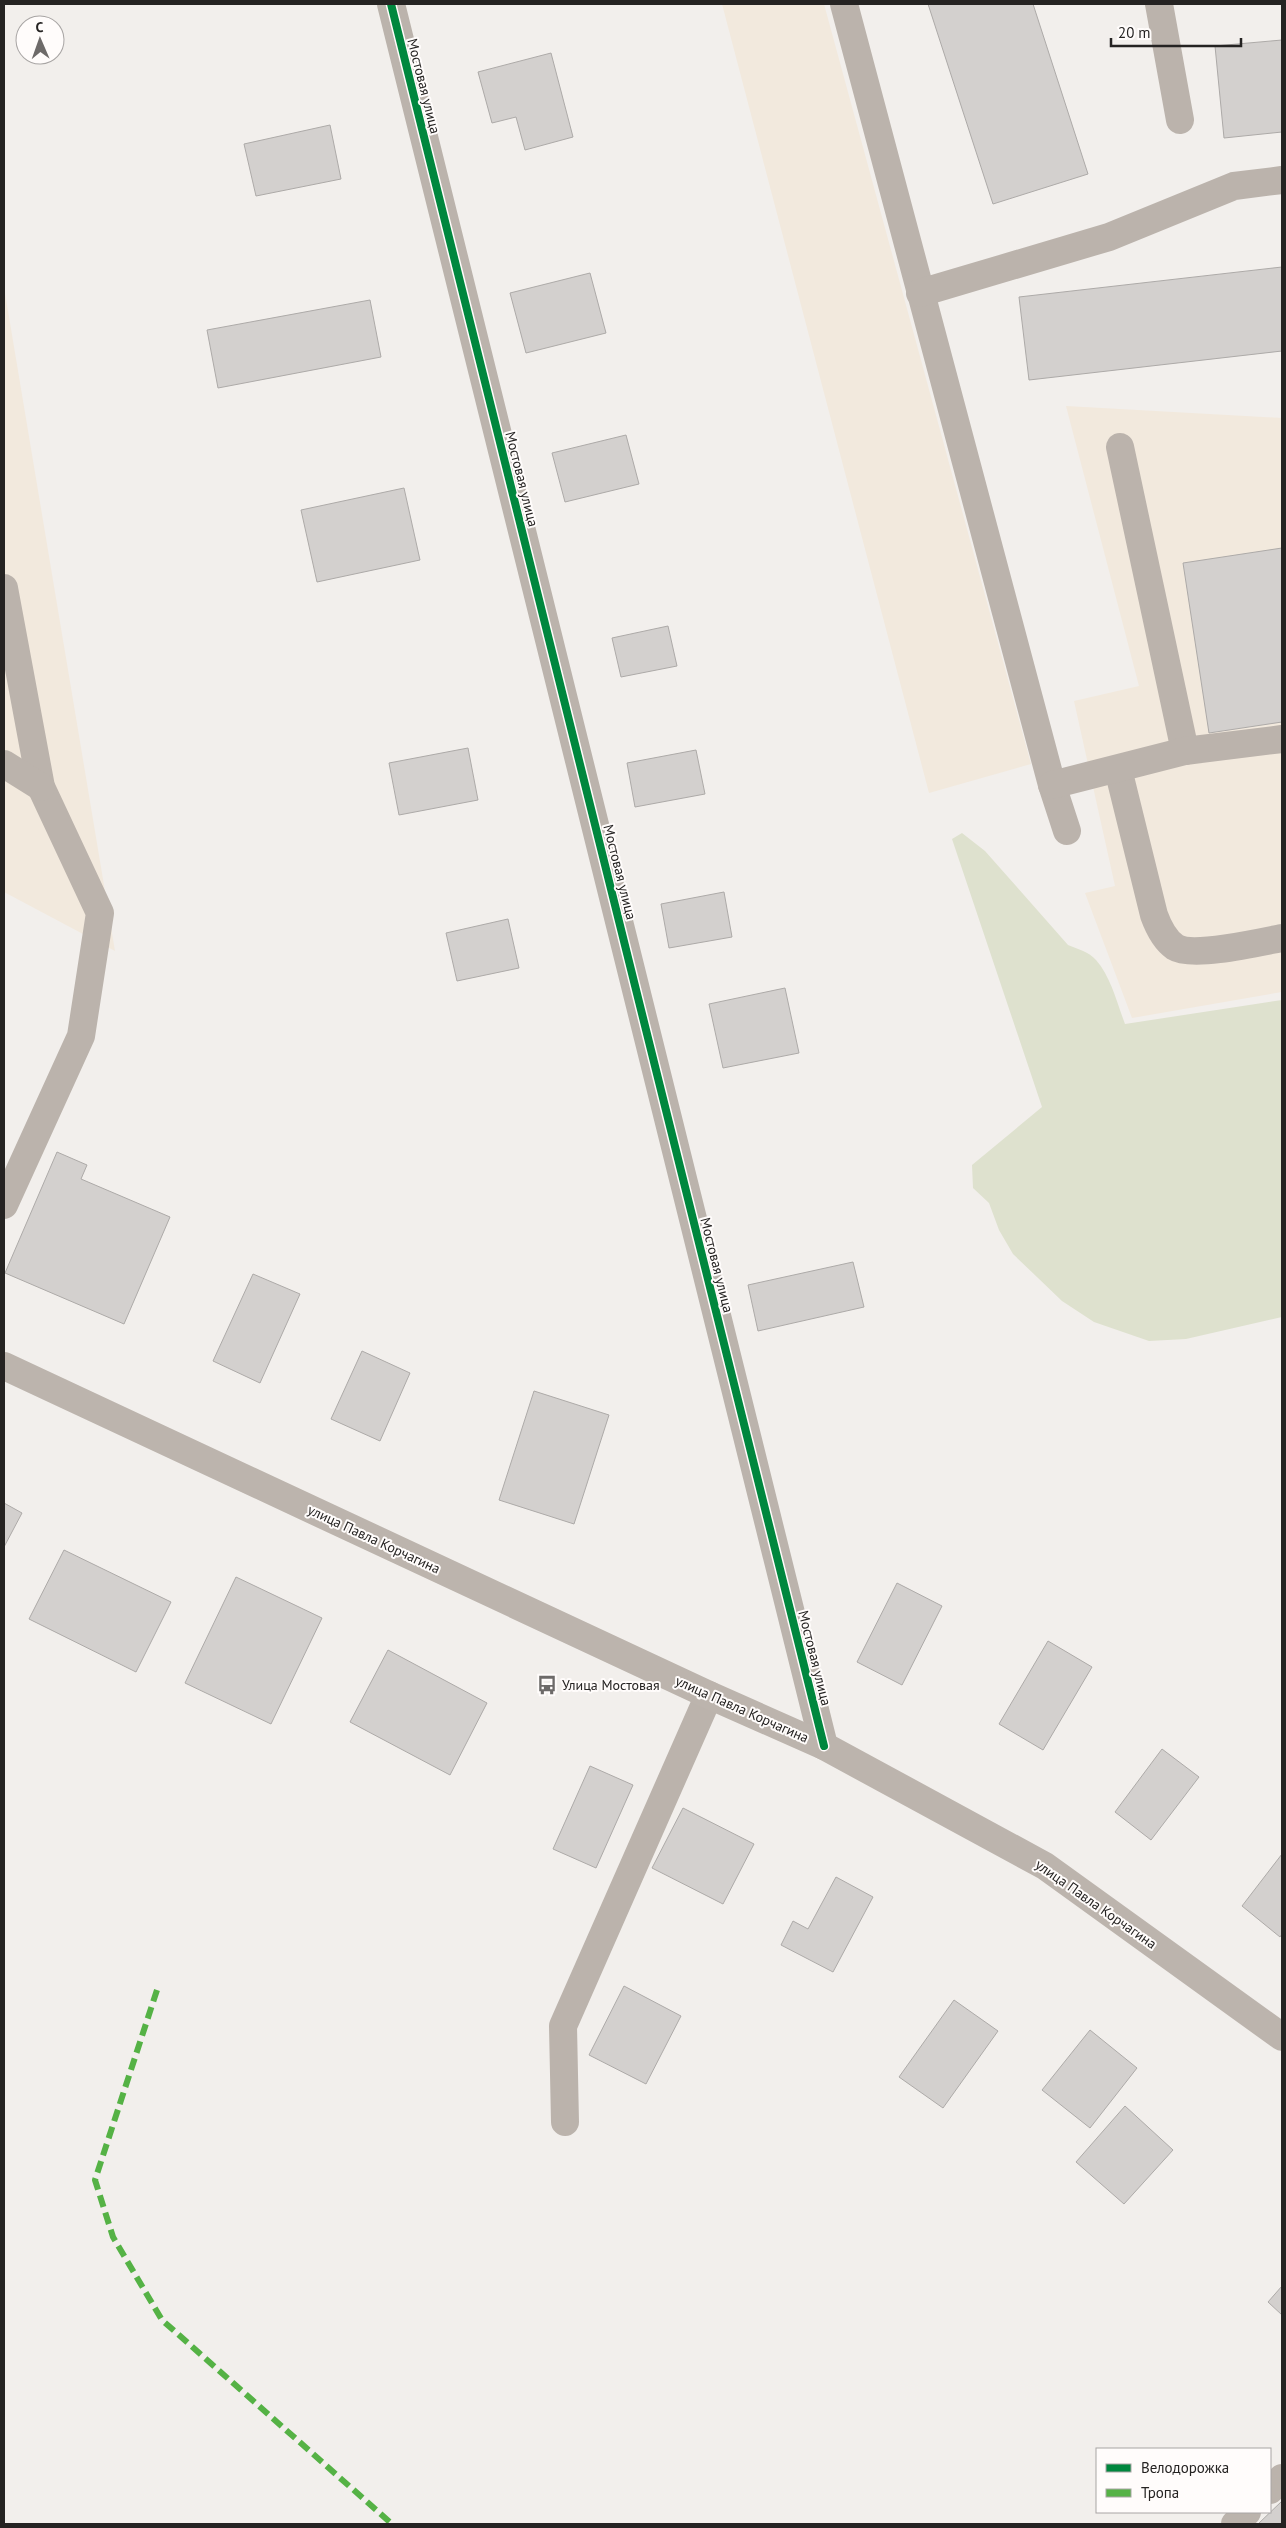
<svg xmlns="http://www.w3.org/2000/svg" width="1286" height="2528" font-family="'PT Sans',sans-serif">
<rect width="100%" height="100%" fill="#f2efec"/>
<g fill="#f2e9dd">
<polygon points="722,4 824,4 1031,764 929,793"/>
<polygon points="4,287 115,951 4,892"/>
<polygon points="1066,406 1282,418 1282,992 1132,1018 1085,893 1115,886 1074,701 1139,686"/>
</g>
<path fill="#dee1ce" d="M962 833 985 851 1068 945C1078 949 1089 952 1096 960 1111 977 1117 1003 1125 1024L1282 1000V1317L1186 1339 1149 1341 1094 1322 1062 1301 1013 1254 999 1230 989 1203 973 1188 972 1165 1042 1107 952 839Z"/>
<g fill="#d3d0ce" stroke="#adaaa8">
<polygon points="928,4 1033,4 1088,174 993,204"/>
<polygon points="1282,40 1282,132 1224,138 1215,46"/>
<polygon points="551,53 573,137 525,150 516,117 492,123 478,72"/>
<polygon points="330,125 341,179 256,196 244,144"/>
<polygon points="1282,267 1282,351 1029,380 1019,297"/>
<polygon points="590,273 606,333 526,353 510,293"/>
<polygon points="370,300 381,357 218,388 207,330"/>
<polygon points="626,435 639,484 565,502 552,453"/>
<polygon points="404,488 420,560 317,582 301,510"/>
<polygon points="1282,548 1282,722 1209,733 1183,563"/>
<polygon points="668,626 677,666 621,677 612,638"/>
<polygon points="468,748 478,800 399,815 389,763"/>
<polygon points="696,750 705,794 635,807 627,763"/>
<polygon points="724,892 732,937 669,948 661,904"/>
<polygon points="508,919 519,968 457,981 446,933"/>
<polygon points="785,988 799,1053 723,1068 709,1004"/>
<polygon points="57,1152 87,1165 81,1179 170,1217 124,1324 5,1273"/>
<polygon points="853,1262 864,1307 758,1331 748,1285"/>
<polygon points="253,1274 300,1294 260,1383 213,1361"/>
<polygon points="362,1351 410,1373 380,1441 331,1419"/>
<polygon points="534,1391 609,1415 574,1524 499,1500"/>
<polygon points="4,1503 22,1513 4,1547"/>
<polygon points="64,1550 171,1602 136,1672 29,1619"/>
<polygon points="236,1577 322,1618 271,1724 185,1683"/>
<polygon points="897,1583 942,1606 902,1685 857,1662"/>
<polygon points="1048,1641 1092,1667 1043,1750 999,1724"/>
<polygon points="388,1650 487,1703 450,1775 350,1722"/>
<polygon points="1162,1749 1199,1777 1151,1840 1115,1812"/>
<polygon points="590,1766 633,1785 596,1868 553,1849"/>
<polygon points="683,1808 754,1844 723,1904 652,1868"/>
<polygon points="1282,1854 1282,1934 1280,1937 1242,1906"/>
<polygon points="836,1877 873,1897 833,1972 781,1945 793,1921 808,1929"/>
<polygon points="624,1986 681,2016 646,2084 589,2055"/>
<polygon points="954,2000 998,2031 943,2108 899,2077"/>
<polygon points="1090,2030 1137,2068 1090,2128 1042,2090"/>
<polygon points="1125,2106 1173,2150 1124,2204 1076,2162"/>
<polygon points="1282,2286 1282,2315 1268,2302"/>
<polygon points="1282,2501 1282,2524 1258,2524"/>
</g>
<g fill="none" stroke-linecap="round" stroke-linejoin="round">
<g stroke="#bbb3ac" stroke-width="28">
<polyline points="391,4 824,1746"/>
<polyline points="844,4 1052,785 1067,831"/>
<polyline points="1159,4 1180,120"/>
<polyline points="920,293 1109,237 1234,186 1282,180"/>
<polyline points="1120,447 1185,751"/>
<polyline points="4,588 41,787 100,913 81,1036 4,1205"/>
<polyline points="4,764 41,787"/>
<path d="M1118 769 1154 915C1158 926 1165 940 1175 947 1192 958 1261 942 1282 938"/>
<polyline points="1052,785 1185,751 1282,739"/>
<polyline points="565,2122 563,2026 709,1695"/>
<polyline points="1270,2490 1282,2478"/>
<polyline points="1235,2524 1247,2512"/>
</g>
<polyline stroke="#bcb4ad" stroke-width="28" points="4,1366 709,1695 824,1746 1045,1866 1282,2037"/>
<polyline stroke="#55b245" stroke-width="6" stroke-dasharray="12 6" stroke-linecap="butt" points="157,1990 95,2180 113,2237 162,2320 392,2524"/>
<defs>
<polyline id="cycleway" points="391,4 824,1746"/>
</defs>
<use href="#cycleway" stroke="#fffcfb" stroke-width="11"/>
<use href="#cycleway" stroke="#00873e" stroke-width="8"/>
</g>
<defs>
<symbol id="bus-bare" viewBox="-9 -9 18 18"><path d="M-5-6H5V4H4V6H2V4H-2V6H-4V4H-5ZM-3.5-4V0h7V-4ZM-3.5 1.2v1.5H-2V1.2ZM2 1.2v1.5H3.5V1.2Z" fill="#6d6a69" stroke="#fffcfb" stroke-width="2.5" paint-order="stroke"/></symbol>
</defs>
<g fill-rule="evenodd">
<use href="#bus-bare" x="533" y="1671" width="28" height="28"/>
</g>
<g text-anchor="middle" stroke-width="4" stroke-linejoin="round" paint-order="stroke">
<g font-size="14" fill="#252322" stroke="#fffcfb">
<text transform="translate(424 86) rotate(76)" y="5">Мостовая улица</text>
<text transform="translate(522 479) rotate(76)" y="5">Мостовая улица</text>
<text transform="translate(620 872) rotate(76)" y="5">Мостовая улица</text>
<text transform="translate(717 1265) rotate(76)" y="5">Мостовая улица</text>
<text transform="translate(374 1539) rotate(25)" y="5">улица Павла Корчагина</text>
<text transform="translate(815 1658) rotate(76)" y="5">Мостовая улица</text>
<text transform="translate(742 1709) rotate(24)" y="5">улица Павла Корчагина</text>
<text transform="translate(1096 1904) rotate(35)" y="5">улица Павла Корчагина</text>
</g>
<g font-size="14" fill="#252322" stroke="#fffcfb" text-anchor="start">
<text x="562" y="1690">Улица Мостовая</text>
</g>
</g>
<rect width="1286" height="2528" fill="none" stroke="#252322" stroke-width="10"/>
<rect x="1096" y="2448" width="175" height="65" fill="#fffcfb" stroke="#a8a5a4"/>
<rect x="1106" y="2464" width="25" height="8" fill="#00873e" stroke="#a8a5a4"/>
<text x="1141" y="2473" font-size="15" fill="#252322">Велодорожка</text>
<rect x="1106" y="2489" width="25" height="8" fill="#55b245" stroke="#a8a5a4"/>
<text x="1141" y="2498" font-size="15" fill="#252322">Тропа</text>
<g transform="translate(40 40) rotate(358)"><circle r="24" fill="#fffcfb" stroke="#a8a5a4"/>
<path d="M0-4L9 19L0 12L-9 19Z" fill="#6d6a69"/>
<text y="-8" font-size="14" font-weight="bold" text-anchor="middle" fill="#252322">С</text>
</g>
<path d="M1111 38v8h130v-8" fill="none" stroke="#252322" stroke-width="2.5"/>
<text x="1118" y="38" font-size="15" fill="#252322" stroke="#fffcfb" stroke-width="4" paint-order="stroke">20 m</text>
</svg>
